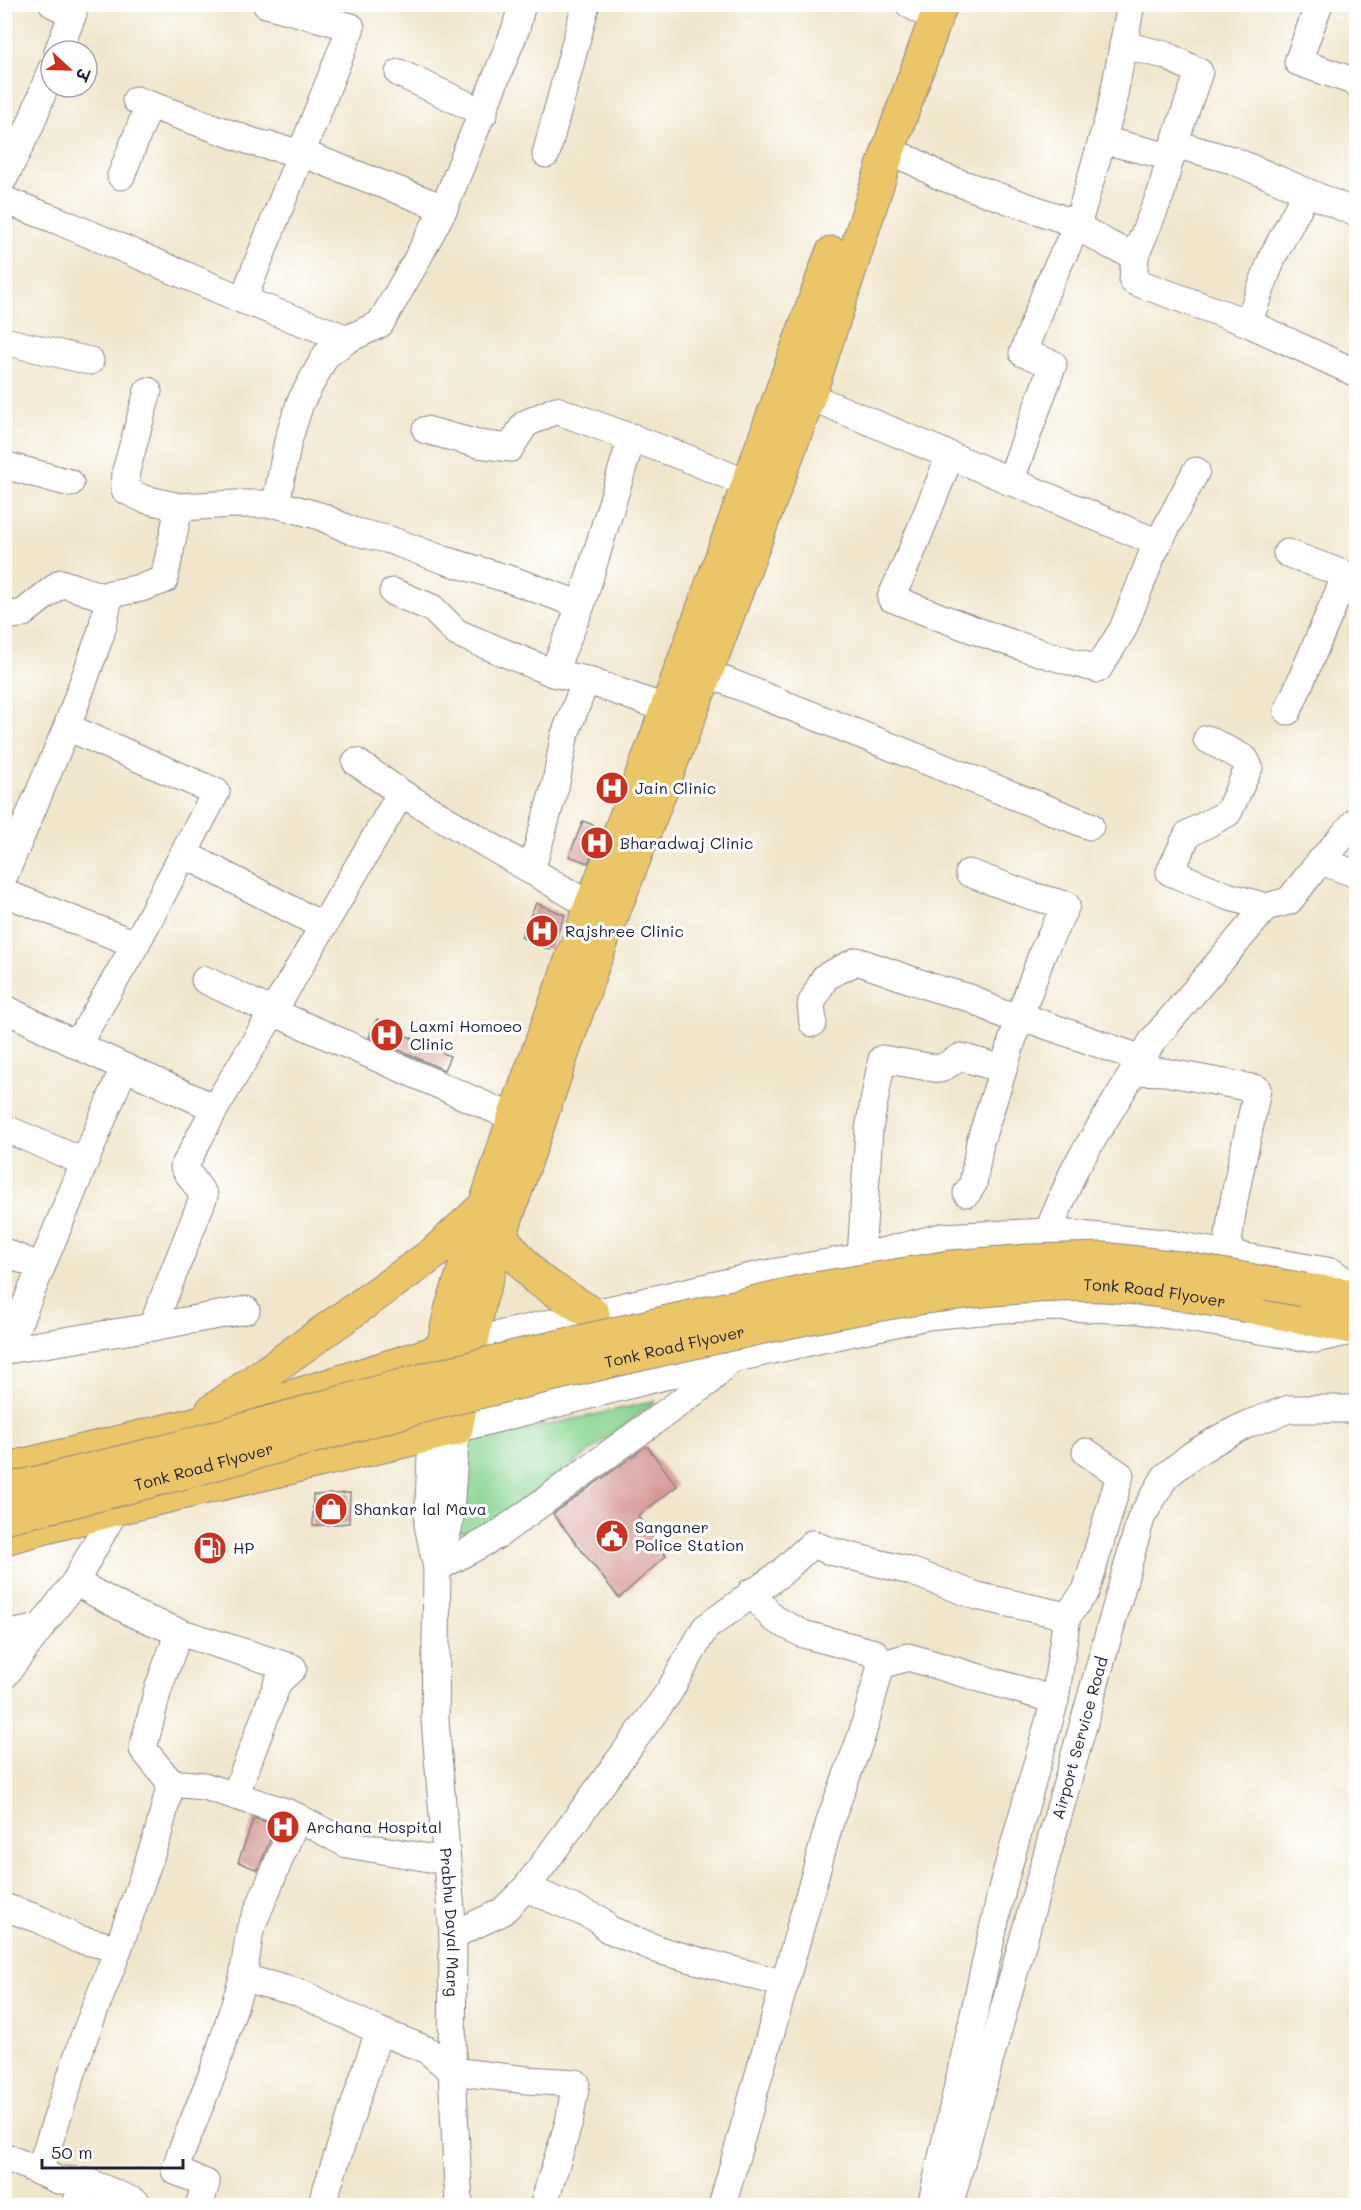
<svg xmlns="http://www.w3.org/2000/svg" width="1361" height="2210" font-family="Mali,'Playpen Sans Deva',sans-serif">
<rect width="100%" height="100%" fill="#fff"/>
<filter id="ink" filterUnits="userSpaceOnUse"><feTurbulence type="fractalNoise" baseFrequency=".0167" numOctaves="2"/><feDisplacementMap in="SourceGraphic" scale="12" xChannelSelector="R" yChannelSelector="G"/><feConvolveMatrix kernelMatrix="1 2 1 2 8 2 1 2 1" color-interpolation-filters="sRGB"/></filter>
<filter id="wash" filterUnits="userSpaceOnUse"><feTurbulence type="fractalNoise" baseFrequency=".008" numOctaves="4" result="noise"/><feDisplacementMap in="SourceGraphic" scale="24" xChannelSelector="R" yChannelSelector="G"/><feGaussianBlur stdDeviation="1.35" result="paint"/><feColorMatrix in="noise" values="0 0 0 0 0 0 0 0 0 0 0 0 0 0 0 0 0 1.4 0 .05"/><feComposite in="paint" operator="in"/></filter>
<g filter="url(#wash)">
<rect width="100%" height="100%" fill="#f1e6cc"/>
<polygon fill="#89d592" stroke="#567c66" stroke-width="1.5" points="656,1401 515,1508 476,1533 455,1531 460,1451 471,1442"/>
<g id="blocks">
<g fill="#d2928e">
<polygon points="605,774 620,780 612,800 598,794"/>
<polygon points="583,821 601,828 588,863 569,856"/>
<polygon points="536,903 565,915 550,950 521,937"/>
<polygon points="377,1019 404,1030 403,1034 450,1056 444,1070 369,1037"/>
<polygon points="647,1446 677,1486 638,1516 666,1556 619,1598 553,1514"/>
<polygon points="350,1493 349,1523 313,1526 313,1495"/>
<polygon points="254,1818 276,1825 258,1870 238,1862"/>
</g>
</g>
</g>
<g filter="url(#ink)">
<use href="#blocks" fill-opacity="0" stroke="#8a8484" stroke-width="1.5"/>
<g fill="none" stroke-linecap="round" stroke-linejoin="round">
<defs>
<g id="minor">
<polyline points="53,4 73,14 58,51"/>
<polyline points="909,4 921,11"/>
<polyline points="1319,4 1298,62 1356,82"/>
<polyline points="1123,45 1165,55 1199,72 1174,144 1232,160 1356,213"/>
<polyline points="399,73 484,113"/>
<polyline points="136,100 256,143 301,153 444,208"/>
<polyline points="1102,140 1171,157"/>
<polyline points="888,151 915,162 940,176 1068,221 1110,245 1135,256 1133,281 1248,323 1356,373"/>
<polyline points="546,154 586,4"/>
<polyline points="121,176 149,105"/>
<polyline points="4,178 30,126 51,70"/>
<polyline points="4,200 59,221 243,300 348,339 380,324 414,265 444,208 516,28 522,4"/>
<polyline points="1135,256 1161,193 1174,144"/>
<polyline points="243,300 351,27 266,4"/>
<polyline points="1248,323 1273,256 1306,193"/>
<polyline points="4,341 90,361"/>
<polyline points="148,391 126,471 125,490 144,499 179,507"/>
<polyline points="809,396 1158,543"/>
<polyline points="426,430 478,444 510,448 525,424 556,410 689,459 748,484"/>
<path d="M950 456 911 553 891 598C959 625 1027 651 1098 669L1123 629 1152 555 1196 471"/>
<polyline points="4,465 70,483"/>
<polyline points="1010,482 1053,364 1023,353 1048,286 1077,226 1111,110 1131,4"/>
<polyline points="276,504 288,441 300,403 326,355 348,339"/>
<polyline points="1287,553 1346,575"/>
<polyline points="393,592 432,608 457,633 553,673 586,680 667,709"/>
<polyline points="4,617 23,613 61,583 109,599"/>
<polyline points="553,673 581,605"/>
<polyline points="706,673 1090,826"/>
<polyline points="1288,711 1346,575 1356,579"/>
<polyline points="1207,739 1245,759 1249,767 1228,813 1188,834 1170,872 1227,896 1266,907 1289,901 1313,870 1356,821"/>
<polyline points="356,762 401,793"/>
<polyline points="184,854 323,926"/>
<polyline points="1321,861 1356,874"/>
<polyline points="531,871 556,783 564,737 586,680"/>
<polyline points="4,876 67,727 101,633 110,594 141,588 164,580 179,507 235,504 276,504 320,516 352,531 390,540 444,560 512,580 581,605 632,437"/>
<polyline points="4,893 136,944"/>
<polyline points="205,980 273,1012 401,793 591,906"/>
<polyline points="4,1008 77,1045"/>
<polyline points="813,1023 811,1004 825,977 857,961 934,988 970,998 1002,1014 1020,1016 1142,1059"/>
<polyline points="124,1067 215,1108 273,1012 514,1118"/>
<path d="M1134 1071 1165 1072 1257 1089C1248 1142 1232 1193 1228 1247"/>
<polyline points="4,1128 84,1162"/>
<polyline points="967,1193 973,1184 980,1142 1020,1016 1043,952 1066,905 1032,896 969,873"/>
<polyline points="1048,1232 1075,1168 1153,1040 1266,907"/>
<polyline points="4,1252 41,1267"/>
<polyline points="861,1257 869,1129 882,1059 940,1069 961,1057 1003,1069"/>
<polyline points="152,1327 246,1310"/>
<polyline points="473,1341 760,1275 861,1257 941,1237 1048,1232 1164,1243 1332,1272 1356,1289"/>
<polyline points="7,1350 152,1327 204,1196 184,1167 215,1108"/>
<polyline points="4,1351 7,1350 124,1067 77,1045 136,944 216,792 67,727"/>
<path id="s1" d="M432 1434 428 1525 437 1568 435 1720 453 1935 452 2071 459 2206"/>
<polyline points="437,1568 449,1525 456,1429 732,1359 927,1316 1002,1309 1058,1307 1139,1310 1315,1339 1355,1330"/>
<polyline points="437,1568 496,1536 708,1382 729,1361"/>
<polyline points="75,1582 134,1614 179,1632 158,1689 143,1749 171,1783"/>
<polyline points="179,1632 293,1668 278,1682 235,1796"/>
<polyline points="4,1635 40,1628"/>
<polyline points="881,1665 908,1657 1055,1700"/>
<polyline points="4,1676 75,1582 116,1508 108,1500"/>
<polyline points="526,1888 599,1919 608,1929 662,1951 785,1984"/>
<polyline points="4,1907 39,1919 77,1939 118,1948"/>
<polyline points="453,1935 502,1912 526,1888 669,1692 705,1628 781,1573 812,1544 830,1551 910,1571 977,1596 1067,1616"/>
<polyline points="243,1978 250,1930 297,1817"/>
<polyline points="4,2156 58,2180 86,2181 137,2203"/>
<polyline points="39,2172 84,2037 116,1955 158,1834 171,1783 204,1786 286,1812 297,1817 347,1844 447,1861"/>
<polyline points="75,2206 86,2181"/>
<polyline points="199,2206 206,2183 175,2171 180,2155 214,2070 243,1978 300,1993 379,2031 427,2050 452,2071 527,2080 576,2083 569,2122 543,2206"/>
<polyline points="321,2206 379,2031"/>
<polyline points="722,2206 831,1818 862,1735 881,1665 875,1653 803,1634 773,1618 751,1592"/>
<polyline points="931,2206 1003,1885 1055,1700 1067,1616 1086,1591 1120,1475 1086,1452"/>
<path id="s2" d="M949 2206 1141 1518 1165 1477 1192 1455 1220 1438 1248 1424 1289 1409H1356"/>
</g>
<g id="major">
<polyline points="1304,1290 1356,1296"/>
<polyline points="1248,1306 1356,1328"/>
</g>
<g id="highway">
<polyline points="500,1236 537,1279 593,1314"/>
<polyline points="436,1402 442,1350 452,1307 514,1118 591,906 654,744 832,253"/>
<polyline points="212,1411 433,1254 483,1208"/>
<polyline points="4,1470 194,1424 275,1402 459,1345"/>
<polyline points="4,1538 138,1503 456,1429 480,1299 500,1236 592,967 706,673 809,396 888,151 941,4"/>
</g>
</defs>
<use href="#minor" stroke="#8a8484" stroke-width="29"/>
<use href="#major" stroke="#8a8484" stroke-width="35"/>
<use href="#highway" stroke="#8a8484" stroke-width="35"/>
<use href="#minor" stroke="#fff" stroke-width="27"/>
<use href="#major" stroke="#ebc669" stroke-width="33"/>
<use href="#highway" stroke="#ebc669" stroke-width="33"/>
<defs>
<g id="major-bridge">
<polyline points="4,1491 167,1451 408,1384 535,1352 809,1290 950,1267 1028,1261 1103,1259 1187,1269 1304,1290"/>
<path id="s3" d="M4 1517C142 1486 277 1446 412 1409 497 1386 582 1368 667 1348 780 1323 892 1297 1007 1288 1038 1286 1071 1283 1103 1285 1151 1288 1200 1297 1248 1306"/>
</g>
</defs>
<use href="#major-bridge" stroke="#8a8484" stroke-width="35" stroke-linecap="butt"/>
<use href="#major-bridge" stroke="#ebc669" stroke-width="33"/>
</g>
</g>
<defs>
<symbol id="hospital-disc" viewBox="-11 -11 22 22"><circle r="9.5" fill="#c8321e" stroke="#fff"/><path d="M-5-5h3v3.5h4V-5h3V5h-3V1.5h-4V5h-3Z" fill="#fff"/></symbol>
<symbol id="shop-disc" viewBox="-11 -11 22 22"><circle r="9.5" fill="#c8321e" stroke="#fff"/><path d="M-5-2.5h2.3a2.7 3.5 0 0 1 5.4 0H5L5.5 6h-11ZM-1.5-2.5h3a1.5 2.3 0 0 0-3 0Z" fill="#fff"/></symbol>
<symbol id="civic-disc" viewBox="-11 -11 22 22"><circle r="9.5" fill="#c8321e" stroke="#fff"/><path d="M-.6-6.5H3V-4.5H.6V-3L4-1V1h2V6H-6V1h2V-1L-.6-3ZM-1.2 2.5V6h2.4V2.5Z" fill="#fff"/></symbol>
<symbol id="fuel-disc" viewBox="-11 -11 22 22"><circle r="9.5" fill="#c8321e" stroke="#fff"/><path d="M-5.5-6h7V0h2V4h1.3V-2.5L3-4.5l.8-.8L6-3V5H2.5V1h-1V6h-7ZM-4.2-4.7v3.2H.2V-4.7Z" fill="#fff"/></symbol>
</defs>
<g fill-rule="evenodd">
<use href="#hospital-disc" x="593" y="769" width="38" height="38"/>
<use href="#hospital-disc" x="578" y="824" width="38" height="38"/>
<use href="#hospital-disc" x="523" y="912" width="38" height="38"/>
<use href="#hospital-disc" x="368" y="1016" width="38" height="38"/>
<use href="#shop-disc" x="312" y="1490" width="38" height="38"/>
<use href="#civic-disc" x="593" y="1517" width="38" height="38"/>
<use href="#fuel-disc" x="191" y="1529" width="38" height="38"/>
<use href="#hospital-disc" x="264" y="1808" width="38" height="38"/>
</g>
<g text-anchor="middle" stroke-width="6" stroke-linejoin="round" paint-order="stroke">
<g font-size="16" fill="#22223b" stroke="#fff" text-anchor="start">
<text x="635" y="794">Jain Clinic</text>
<text x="620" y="849">Bharadwaj Clinic</text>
<text x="565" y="937">Rajshree Clinic</text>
<text x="410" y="1032">Laxmi Homoeo<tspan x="410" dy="18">Clinic</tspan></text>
<text x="354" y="1515">Shankar lal Mava</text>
<text x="635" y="1533">Sanganer<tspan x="635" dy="18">Police Station</tspan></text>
<text x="233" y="1554">HP</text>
<text x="306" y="1833">Archana Hospital</text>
</g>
<g font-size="16" fill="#22223b" stroke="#fff">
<text dy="6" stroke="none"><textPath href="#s3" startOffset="1178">Tonk Road Flyover</textPath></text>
<text dy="6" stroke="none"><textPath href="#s3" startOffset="692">Tonk Road Flyover</textPath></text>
<text dy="6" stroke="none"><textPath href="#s3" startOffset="206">Tonk Road Flyover</textPath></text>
<text dy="6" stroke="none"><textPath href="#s2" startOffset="486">Airport Service Road</textPath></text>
<text dy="6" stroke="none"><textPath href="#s1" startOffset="490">Prabhu Dayal Marg</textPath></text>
</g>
</g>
<rect width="1361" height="2210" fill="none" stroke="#fff" stroke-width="24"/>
<g transform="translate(69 69) rotate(112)"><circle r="28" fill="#ffffff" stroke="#a7a7b1" stroke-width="1.5"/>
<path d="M0-4.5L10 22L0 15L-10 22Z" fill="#c8321e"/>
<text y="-9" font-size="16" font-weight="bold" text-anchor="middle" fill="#22223b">उ</text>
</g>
<path d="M42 2159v9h141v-9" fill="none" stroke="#22223b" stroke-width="3"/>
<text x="51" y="2159" font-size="18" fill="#22223b" stroke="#ffffff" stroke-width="4.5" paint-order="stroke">50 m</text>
</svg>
